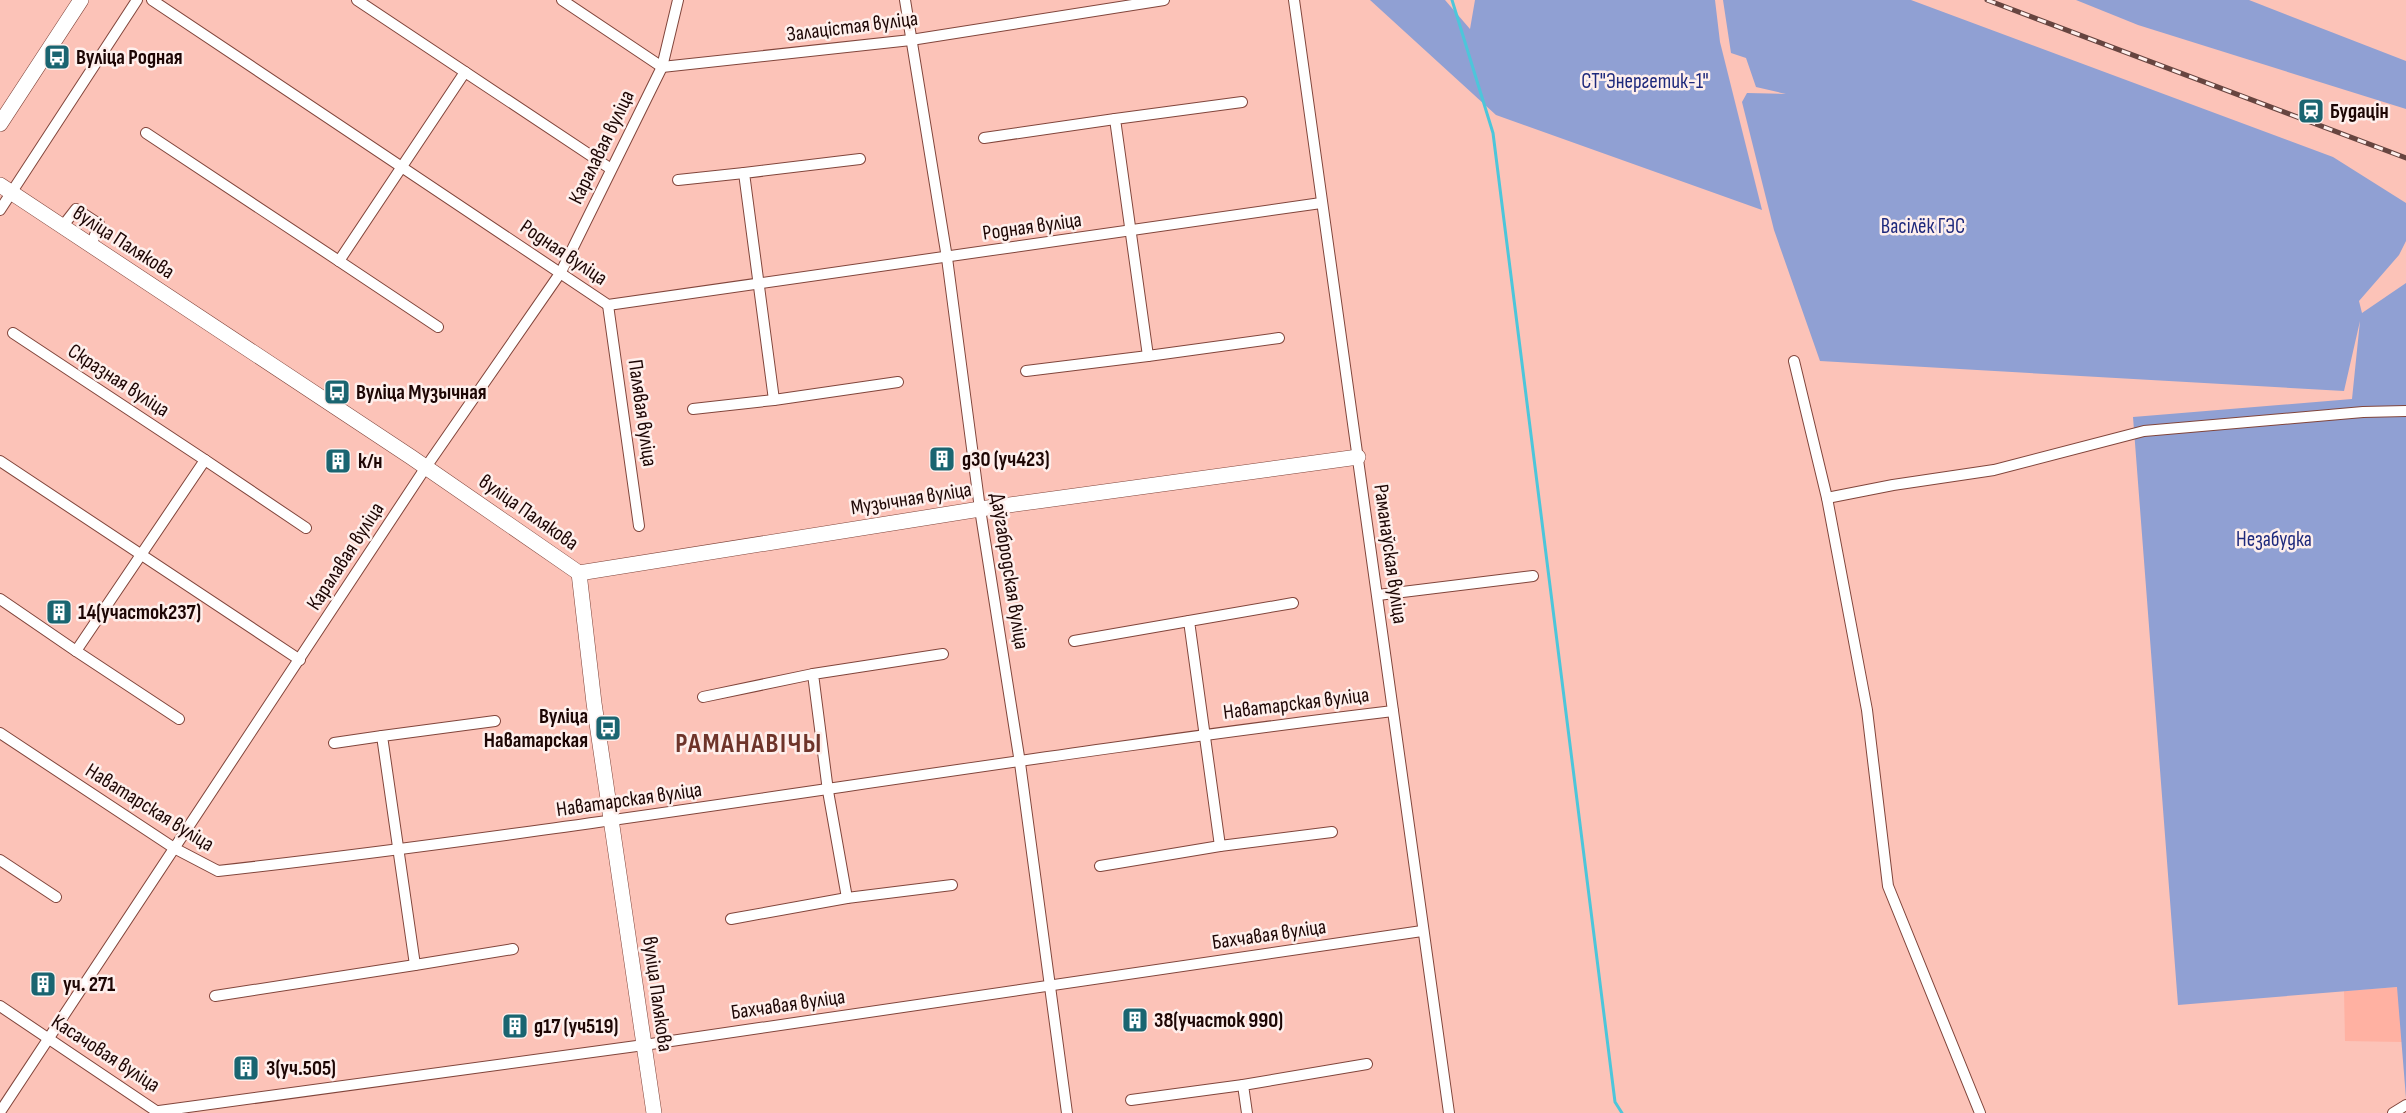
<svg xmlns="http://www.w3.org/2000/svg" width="2406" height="1113" font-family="'Sofia Sans Condensed',sans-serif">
<rect width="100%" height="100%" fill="#fcc3b8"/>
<polygon fill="#ffb1a2" points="2398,987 2402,1042 2345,1041 2344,991"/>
<g fill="#90a0d3">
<polygon points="1370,0 1445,0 1470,29 1475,0 1715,0 1720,42 1762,210 1496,115"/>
<polygon points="1723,0 1911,0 2333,157 2406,203 2406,241 2399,255 2359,301 2362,313 2406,283 2406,1098 2397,987 2178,1005 2133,417 2352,399 2360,321 2344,391 1820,361 1774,230 1742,102 1747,93 1786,94 1756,87 1746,58 1731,53"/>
<polygon points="2076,0 2249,0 2406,61 2406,109 2138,25"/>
</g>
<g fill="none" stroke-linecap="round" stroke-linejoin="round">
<polyline stroke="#4dc6da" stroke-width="3" points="1452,0 1493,133 1615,1102 1622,1113"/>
<defs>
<g id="street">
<polyline points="152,0 608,305 1321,203"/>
<polyline points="357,0 465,72"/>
<polyline points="562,0 662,67 911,40 1164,0"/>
<polyline points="905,0 947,258 980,509 1020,763 1067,1113"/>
<polyline points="1294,0 1449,1113"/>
<polyline points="1242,102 1115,119 1148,356 1279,338"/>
<polyline points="146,133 339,261"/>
<polyline points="984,138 1115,119"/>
<polyline points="860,159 744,173 774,400 898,382"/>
<polyline points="678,180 744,173"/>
<polyline points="0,210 137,0"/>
<polyline points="62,227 76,209 99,224 91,246"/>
<polyline points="608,305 639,526"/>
<polyline points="438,327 339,261 465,72 611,169"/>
<polyline points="13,333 205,460"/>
<polyline points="1794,361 1827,498 1867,710 1888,886 1980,1113"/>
<polyline points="1026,371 1148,356"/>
<polyline points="693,409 774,400"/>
<polyline points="0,461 300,660"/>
<polyline points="1827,498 1893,485 1994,470 2144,431 2363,412 2406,411"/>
<polyline points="1378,595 1533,576"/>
<polyline points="0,599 76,651"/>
<polyline points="1293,603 1189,621 1220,846 1332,832"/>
<polyline points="1074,641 1189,621"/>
<polyline points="943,654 813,674 828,791 847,898 952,885"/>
<polyline points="703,697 813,674"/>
<polyline points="179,719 76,651 205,460 306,528"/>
<polyline points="495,721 382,736 415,965 513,949"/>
<path d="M0 733 174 848 218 871C611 827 1001 758 1393 711"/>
<polyline points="334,743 382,736"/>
<polyline points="0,860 56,897"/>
<polyline points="1100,866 1220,846"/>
<polyline points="731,919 847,898"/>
<polyline points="215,996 415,965"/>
<polyline points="0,1006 159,1113"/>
<polyline points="1131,1100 1243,1085"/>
<polyline points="159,1111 644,1045 1422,931"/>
<polyline points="0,1112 426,467 561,272 662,67 678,0"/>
<polyline points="1247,1113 1243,1085 1367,1064"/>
<polyline points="2393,1113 2406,1105"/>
</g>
<g id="secondary">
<polyline points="0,124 81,0"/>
<polyline points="0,185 411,457 579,573 594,703 654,1113"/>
<polyline points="579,573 980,509 1358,457"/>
</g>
</defs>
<use href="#street" stroke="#81453b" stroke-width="12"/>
<use href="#secondary" stroke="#81453b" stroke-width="16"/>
<use href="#street" stroke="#fff" stroke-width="10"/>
<use href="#secondary" stroke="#fff" stroke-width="15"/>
<defs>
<polyline id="rail" points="1987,0 2406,158"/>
</defs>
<use href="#rail" stroke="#674540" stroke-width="5"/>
<use href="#rail" stroke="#feefec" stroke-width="3" stroke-dasharray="9" stroke-linecap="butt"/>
</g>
<defs>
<symbol id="bus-square" viewBox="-11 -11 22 22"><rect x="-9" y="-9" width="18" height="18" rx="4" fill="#1a6571" stroke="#feefec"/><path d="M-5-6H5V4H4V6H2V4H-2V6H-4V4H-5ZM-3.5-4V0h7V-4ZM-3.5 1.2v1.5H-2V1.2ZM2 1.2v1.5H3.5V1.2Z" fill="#fff"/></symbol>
<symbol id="station-square" viewBox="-11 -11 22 22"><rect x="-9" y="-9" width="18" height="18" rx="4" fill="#1a6571" stroke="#feefec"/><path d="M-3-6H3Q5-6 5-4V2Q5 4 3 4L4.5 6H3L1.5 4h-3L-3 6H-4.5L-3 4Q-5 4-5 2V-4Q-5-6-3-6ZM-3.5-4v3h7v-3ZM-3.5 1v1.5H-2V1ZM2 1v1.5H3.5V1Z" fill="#fff"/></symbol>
<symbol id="building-square" viewBox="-11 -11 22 22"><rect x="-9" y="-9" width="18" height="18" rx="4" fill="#1a6571" stroke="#feefec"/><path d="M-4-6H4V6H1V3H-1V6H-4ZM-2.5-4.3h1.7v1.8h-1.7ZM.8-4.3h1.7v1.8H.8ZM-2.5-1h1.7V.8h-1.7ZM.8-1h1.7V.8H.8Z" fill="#fff"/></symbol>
</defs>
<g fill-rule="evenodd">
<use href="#bus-square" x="42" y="42" width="30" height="30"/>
<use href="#station-square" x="2296" y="96" width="30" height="30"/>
<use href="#bus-square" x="322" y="377" width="30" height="30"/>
<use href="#building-square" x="927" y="444" width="30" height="30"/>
<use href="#building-square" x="323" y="446" width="30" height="30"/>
<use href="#building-square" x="44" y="597" width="30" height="30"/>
<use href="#bus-square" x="593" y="713" width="30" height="30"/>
<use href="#building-square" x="28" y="969" width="30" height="30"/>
<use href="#building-square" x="1120" y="1005" width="30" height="30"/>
<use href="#building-square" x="500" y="1011" width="30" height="30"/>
<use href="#building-square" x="231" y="1053" width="30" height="30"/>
</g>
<g text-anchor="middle" stroke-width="5" stroke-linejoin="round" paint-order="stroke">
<g font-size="21" fill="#1d0604" stroke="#feefec">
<text transform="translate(852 26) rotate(-7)" y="7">Залацістая вуліца</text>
<text transform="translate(601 147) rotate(-64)" y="7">Каралавая вуліца</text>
<text transform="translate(1032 226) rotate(-8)" y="7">Родная вуліца</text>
<text transform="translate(124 242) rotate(33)" y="7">вуліца Палякова</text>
<text transform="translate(564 252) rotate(34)" y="7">Родная вуліца</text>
<text transform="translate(119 380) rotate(33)" y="7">Скразная вуліца</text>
<text transform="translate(643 413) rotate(82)" y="7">Палявая вуліца</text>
<text transform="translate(911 498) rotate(-9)" y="7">Музычная вуліца</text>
<text transform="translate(529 512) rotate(35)" y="7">вуліца Палякова</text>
<text transform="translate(1391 554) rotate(82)" y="7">Раманаўская вуліца</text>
<text transform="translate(345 556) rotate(-57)" y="7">Каралавая вуліца</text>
<text transform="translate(1010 571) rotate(81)" y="7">Даўгабродская вуліца</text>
<text transform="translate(1296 703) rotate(-7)" y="7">Наватарская вуліца</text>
<text transform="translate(629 799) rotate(-8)" y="7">Наватарская вуліца</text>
<text transform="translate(150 807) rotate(32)" y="7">Наватарская вуліца</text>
<text transform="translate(1269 934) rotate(-8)" y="7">Бахчавая вуліца</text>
<text transform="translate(658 994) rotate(82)" y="7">вуліца Палякова</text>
<text transform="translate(788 1004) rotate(-8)" y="7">Бахчавая вуліца</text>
<text transform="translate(106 1053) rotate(33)" y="7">Касачовая вуліца</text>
</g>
<g font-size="21" font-weight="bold" fill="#1d0604" stroke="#feefec" text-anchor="start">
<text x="76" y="64">Вуліца Родная</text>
<text x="2330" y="118">Будацін</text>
<text x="356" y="399">Вуліца Музычная</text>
<text x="962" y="466">д30 (уч423)</text>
<text x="358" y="468">к/н</text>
<text x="78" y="619">14(участок237)</text>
<text x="588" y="723" text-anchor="end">Вуліца<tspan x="588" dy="24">Наватарская</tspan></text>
<text x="63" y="991">уч. 271</text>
<text x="1154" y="1027">38(участок 990)</text>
<text x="534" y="1033">д17 (уч519)</text>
<text x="266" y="1075">3(уч.505)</text>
</g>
<g font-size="21" fill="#1e297c" stroke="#feefec">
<text x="1645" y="88">СТ"Энергетик-1"</text>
<text x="1923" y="233">Васілёк ГЭС</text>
<text x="2274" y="546">Незабудка</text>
</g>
<g font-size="27" font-weight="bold" letter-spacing="1.5" fill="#6e342a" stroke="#feefec">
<text x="749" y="752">РАМАНАВІЧЫ</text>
</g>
</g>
</svg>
